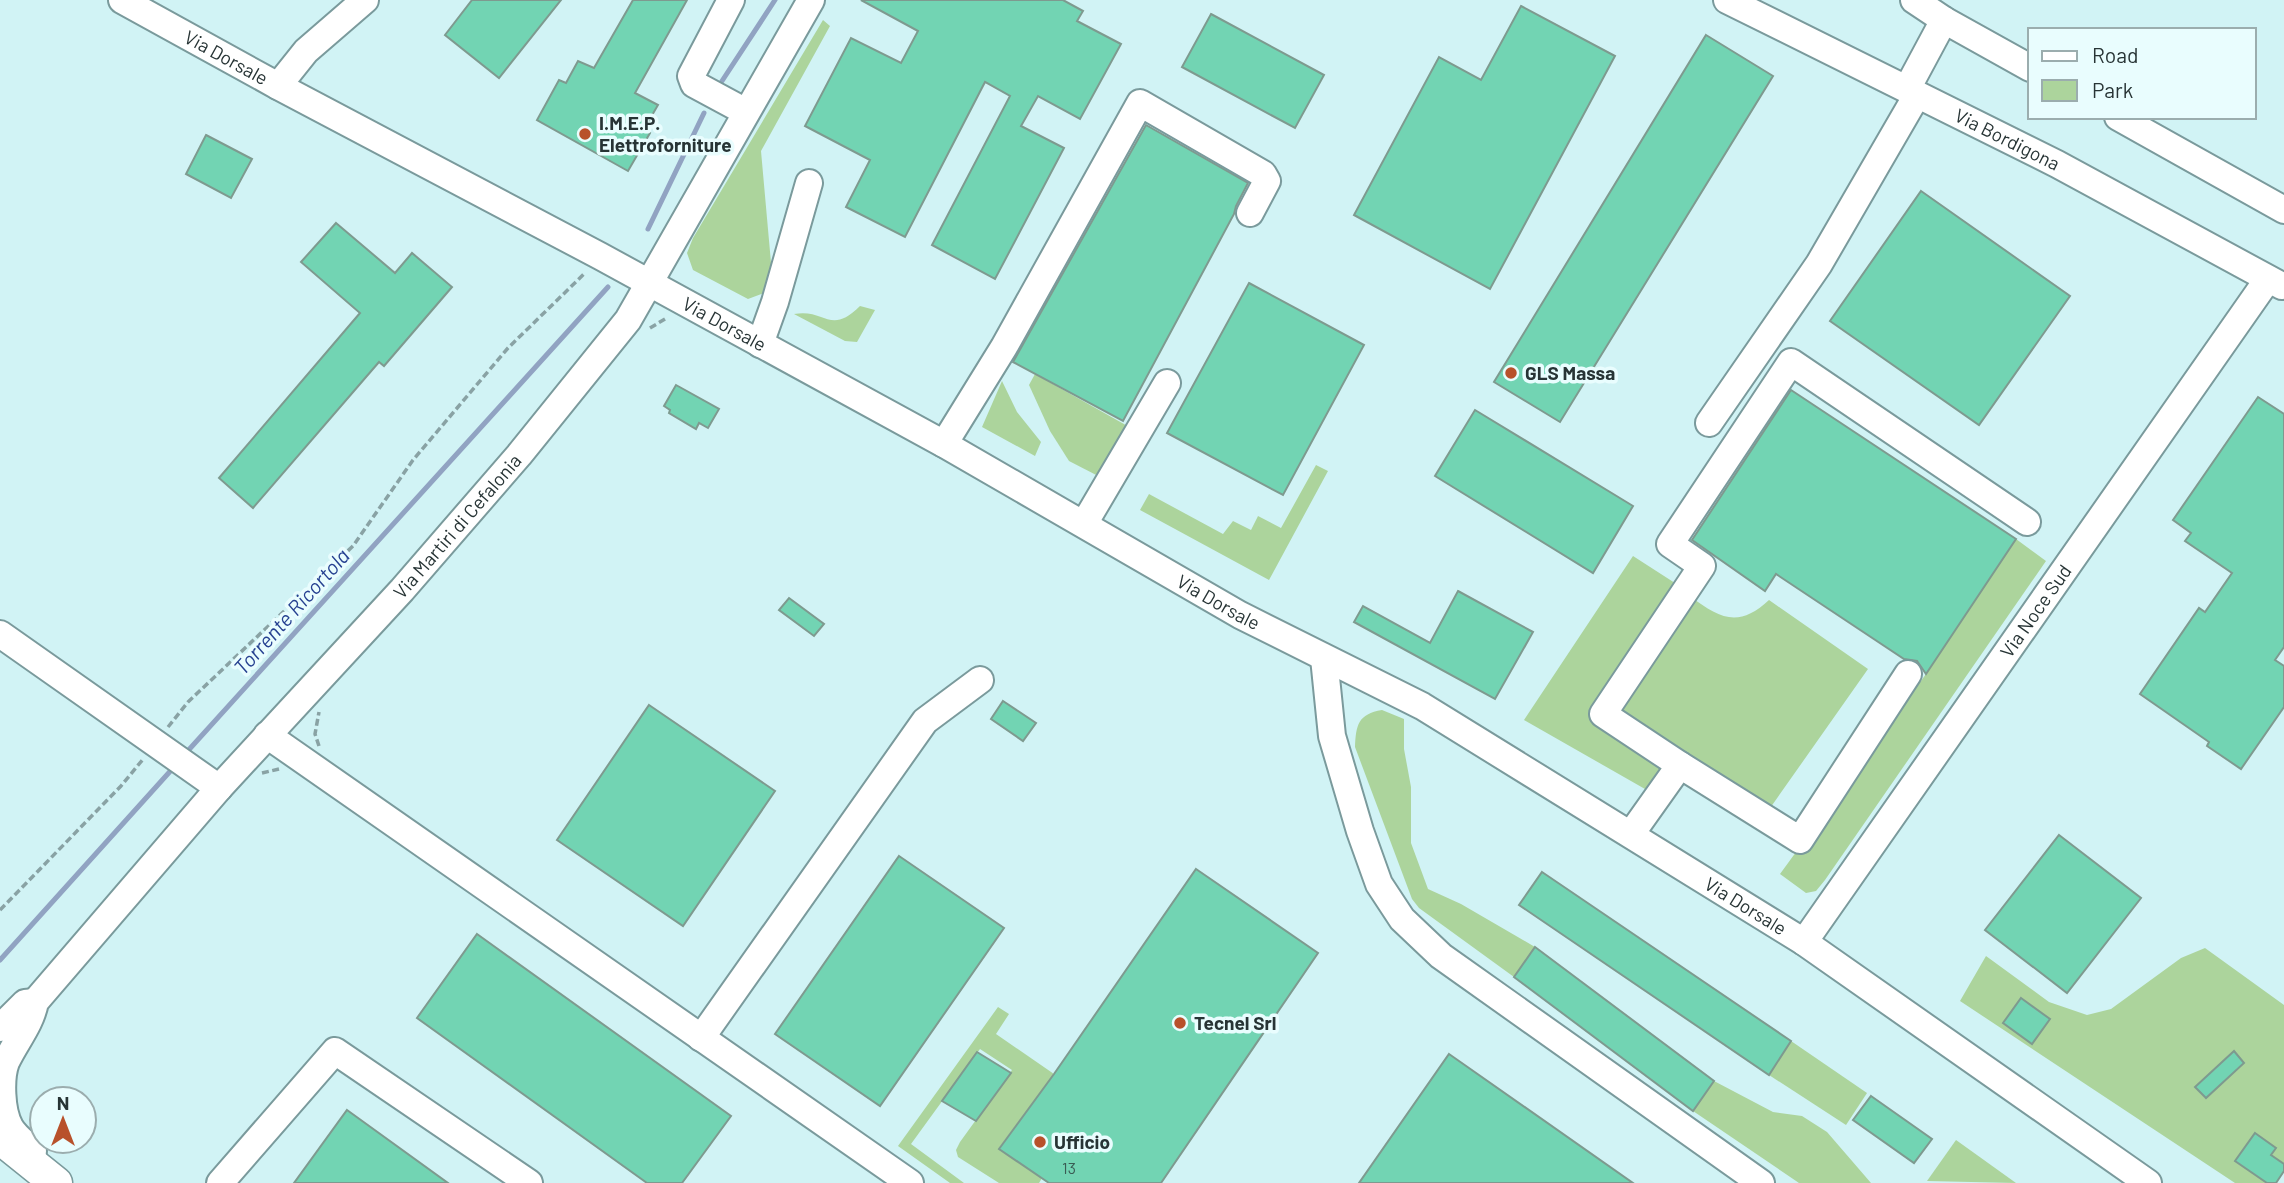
<svg xmlns="http://www.w3.org/2000/svg" width="2284" height="1183" font-family="Barlow,sans-serif">
<rect width="100%" height="100%" fill="#d1f3f5"/>
<g fill="#acd49c" fill-rule="evenodd">
<polygon points="823,20 830,26 761,151 773,285 767,292 748,299 693,270 687,253 693,238"/>
<path d="M860 306 875 310 857 342 845 341 794 314C825 308 830 336 860 306Z"/>
<polygon points="1035,374 1131,428 1102,478 1069,461 1050,431 1029,385"/>
<polygon points="1002,381 1017,412 1041,442 1035,456 982,427"/>
<polygon points="1316,465 1328,471 1269,580 1140,510 1149,494 1223,534 1233,521 1251,530 1258,516 1281,528"/>
<polygon points="2016,539 2046,561 1825,880 1816,891 1806,893 1780,874 1926,674"/>
<polygon points="1633,556 1678,585 1600,700 1666,769 1652,793 1524,720"/>
<path d="M1690 596C1720 619 1739 628 1769 600L1868 669 1768 811 1615 712Z"/>
<path d="M1382 710 1404 719V749L1411 787V843L1428 889 1461 904 1535 947 1514 977 1419 908 1412 899 1355 747C1356 725 1358 714 1382 710Z"/>
<path d="M2205 948 2284 1005V1164L2271 1155 2255 1134 2235 1161 2267 1183H2235L1960 1001 1986 956 2049 1002 2087 1015 2111 1009 2181 958ZM2021 999 2032 1044 2003 1023ZM2234 1052 2244 1063 2205 1098 2195 1087Z"/>
<polygon points="998,1007 1009,1014 996,1034 1054,1074 999,1148 1042,1178 1039,1183 999,1183 958,1157 956,1150 960,1142 1012,1070 980,1049 911,1144 964,1183 950,1183 898,1146"/>
<polygon points="1791,1041 1867,1093 1846,1125 1769,1075"/>
<polygon points="1714,1081 1773,1112 1802,1116 1827,1132 1871,1183 1799,1183 1693,1111"/>
<polygon points="1956,1140 2016,1183 1927,1181"/>
</g>
<g fill="none" stroke-linecap="round" stroke-linejoin="round">
<g stroke="#91a3c2" stroke-width="5">
<polyline points="722,81 775,0"/>
<polyline points="648,229 704,113"/>
<polyline points="185,754 608,287"/>
<polyline points="0,960 174,767"/>
</g>
</g>
<g fill="#72d4b3" stroke="#7e9a8f" stroke-width="2">
<polygon points="472,0 561,0 499,78 445,35"/>
<polygon points="633,0 687,0 635,93 658,105 644,129 650,133 628,171 537,120 559,80 566,83 578,61 594,68"/>
<polygon points="861,0 1063,0 1083,11 1077,21 1121,44 1080,119 1038,96 1021,126 1064,148 995,279 932,245 1010,96 985,82 905,237 846,207 870,160 805,126 851,38 901,63 918,31"/>
<polygon points="1521,6 1615,56 1490,289 1354,215 1439,57 1481,80"/>
<polygon points="1211,14 1324,75 1295,128 1182,67"/>
<polygon points="1706,35 1773,76 1560,422 1494,382"/>
<polygon points="1146,125 1248,183 1236,206 1234,214 1123,421 1013,362"/>
<polygon points="206,135 252,159 231,198 186,174"/>
<polygon points="1921,191 2070,296 1979,425 1830,321"/>
<polygon points="336,223 395,273 412,253 452,287 384,366 379,362 253,508 219,478 360,313 301,262"/>
<polygon points="1249,283 1364,345 1283,495 1167,433"/>
<polygon points="676,385 719,409 708,428 699,423 696,429 669,413 670,410 664,406"/>
<polygon points="1791,390 2016,539 1926,674 1917,661 1904,659 1776,574 1765,591 1692,540"/>
<polygon points="2258,397 2284,414 2284,647 2275,660 2284,666 2284,707 2241,769 2207,746 2209,742 2140,694 2199,608 2205,612 2232,573 2185,541 2191,533 2173,520"/>
<polygon points="1475,410 1633,506 1593,573 1435,476"/>
<polygon points="1458,591 1533,632 1495,699 1354,622 1363,606 1430,643"/>
<polygon points="789,598 824,624 814,636 779,610"/>
<polygon points="1003,701 1036,723 1023,741 991,719"/>
<polygon points="649,705 775,791 683,926 557,840"/>
<polygon points="2059,835 2141,898 2067,993 1985,930"/>
<polygon points="899,856 1004,928 880,1106 775,1034"/>
<polygon points="1196,869 1318,953 1161,1183 1049,1183 999,1149 1054,1074"/>
<polygon points="1542,872 1791,1041 1769,1075 1519,905"/>
<polygon points="477,934 731,1116 682,1183 647,1183 417,1018"/>
<polygon points="1535,947 1714,1081 1693,1111 1514,977"/>
<polygon points="2021,998 2050,1019 2032,1044 2003,1023"/>
<polygon points="2234,1051 2244,1063 2206,1098 2195,1087"/>
<polygon points="977,1052 1011,1073 976,1121 942,1101"/>
<polygon points="1449,1054 1633,1183 1359,1183"/>
<polygon points="1871,1096 1932,1139 1914,1163 1853,1120"/>
<polygon points="347,1110 448,1183 294,1183"/>
<polygon points="2255,1133 2276,1148 2271,1155 2284,1164 2284,1171 2276,1183 2267,1183 2235,1161"/>
</g>
<g fill="none" stroke-linecap="round" stroke-linejoin="round">
<defs>
<g id="minor">
<path id="s1" d="M122 0 278 86 600 256 944 444 1240 615 1422 706 1804 942 2148 1183"/>
<polyline points="731,0 691,76 694,84 746,112"/>
<path id="s2" d="M1727 0 2057 164 2282 286"/>
<polyline points="1914,0 1944,20 2030,68"/>
<polyline points="278,86 306,51 365,0"/>
<polyline points="1907,89 1944,20"/>
<polyline points="2118,117 2284,210"/>
<polyline points="760,344 775,302 809,183"/>
<polyline points="1709,423 1819,264 1917,95"/>
<polyline points="944,444 1004,347 1140,103 1263,174 1267,181 1250,213"/>
<polyline points="1084,524 1167,383"/>
<polyline points="0,634 219,788"/>
<polyline points="1324,658 1332,736 1360,831 1379,884 1402,919 1441,956 1761,1183"/>
<polyline points="267,735 910,1183"/>
<polyline points="1680,765 1603,714 1702,566 1670,544 1791,362 2027,522"/>
<polyline points="1631,834 1680,765 1800,840 1908,674"/>
<path id="s3" d="M1804 942 2268 279"/>
<polyline points="0,1028 25,1003 35,1002"/>
<polyline points="701,1038 925,721 980,680"/>
<path id="s4" d="M33 1151C26 1144 15 1136 10 1127 1 1111 0 1078 6 1062 16 1041 31 1024 35 1002L219 788 402 590 519 455 628 320 811 0"/>
<polyline points="220,1183 335,1051 529,1183"/>
</g>
<polyline id="major" points="0,1138 56,1183"/>
</defs>
<use href="#minor" stroke="#7a9a9c" stroke-width="30"/>
<use href="#major" stroke="#7a9a9c" stroke-width="35"/>
<g stroke="#89a2a4" stroke-width="3.5" stroke-dasharray="7 3.5" stroke-linecap="butt">
<polyline points="650,328 665,319"/>
<polyline points="168,727 188,702 353,546 413,460 508,348 585,273"/>
<polyline points="319,746 315,734 319,712"/>
<polyline points="262,773 279,769"/>
<polyline points="0,910 121,786 144,758"/>
</g>
<use href="#minor" stroke="#fff" stroke-width="26"/>
<use href="#major" stroke="#fff" stroke-width="32"/>
</g>
<g fill="#b8512b" stroke="#e9fdfe" stroke-width="2.5">
<circle cx="585" cy="134" r="7"/>
<circle cx="1511" cy="373" r="7"/>
<circle cx="1180" cy="1023" r="7"/>
<circle cx="1040" cy="1142" r="7"/>
</g>
<g text-anchor="middle" stroke-width="7" stroke-linejoin="round" paint-order="stroke">
<g font-size="16" fill="#3a5c54">
<text x="1069" y="1174">13</text>
</g>
<g font-size="19" fill="#273435" stroke="#e9fdfe">
<text dy="7" stroke="none"><textPath href="#s1" startOffset="119">Via Dorsale</textPath></text>
<text dy="7" stroke="none"><textPath href="#s2" startOffset="313">Via Bordigona</textPath></text>
<text dy="7" stroke="none"><textPath href="#s1" startOffset="684">Via Dorsale</textPath></text>
<text dy="7" stroke="none"><textPath href="#s4" startOffset="803">Via Martiri di Cefalonia</textPath></text>
<text dy="7" stroke="none"><textPath href="#s1" startOffset="1251">Via Dorsale</textPath></text>
<text dy="7" stroke="none"><textPath href="#s3" startOffset="404">Via Noce Sud</textPath></text>
<text dy="7" stroke="none"><textPath href="#s1" startOffset="1860">Via Dorsale</textPath></text>
</g>
<g font-size="19" font-weight="bold" fill="#273435" stroke="#e9fdfe" text-anchor="start">
<text x="599" y="130">I.M.E.P.<tspan x="599" dy="22">Elettroforniture</tspan></text>
<text x="1525" y="380">GLS Massa</text>
<text x="1194" y="1030">Tecnel Srl</text>
<text x="1054" y="1149">Ufficio</text>
</g>
<g font-size="21" font-style="italic" fill="#264191" stroke="#e9fdfe">
<text transform="translate(292 612) rotate(-48)" y="7">Torrente Ricortola</text>
</g>
</g>
<rect x="2028" y="28" width="228" height="91" fill="#e9fdfe" stroke="#9badae" stroke-width="2"/>
<rect x="2042" y="51" width="35" height="10" fill="#ffffff" stroke="#9badae" stroke-width="2"/>
<text x="2092" y="63" font-size="21" fill="#273435">Road</text>
<rect x="2042" y="80" width="35" height="21" fill="#acd49c" stroke="#9badae" stroke-width="2"/>
<text x="2092" y="98" font-size="21" fill="#273435">Park</text>
<g transform="translate(63 1120)"><circle r="33" fill="#e9fdfe" stroke="#9badae" stroke-width="2"/>
<path d="M0-5L12 26L0 18L-12 26Z" fill="#b8512b"/>
<text y="-10" font-size="19" font-weight="bold" text-anchor="middle" fill="#273435">N</text>
</g>
</svg>
